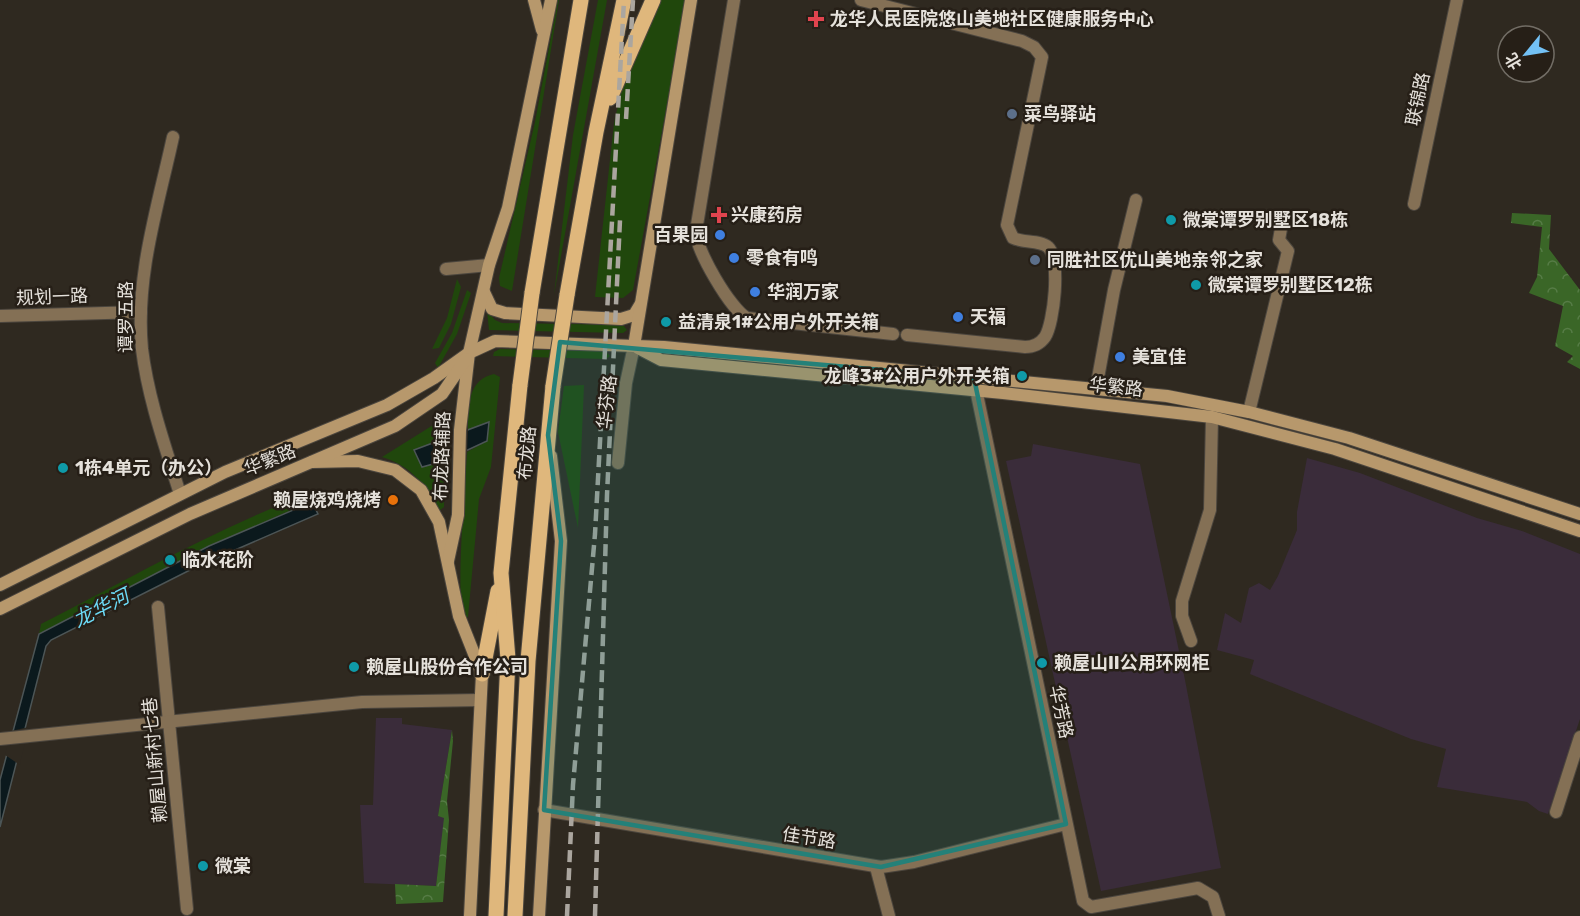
<svg xmlns="http://www.w3.org/2000/svg" width="1580" height="916" font-family="Rubik,'Noto Sans SC',sans-serif">
<defs>
<pattern id="forest-crowns" width="20" height="18" patternUnits="userSpaceOnUse" patternTransform="scale(1.5)"><rect width="20" height="18" fill="#3a6627"/><path d="M2 6a3 3 0 1 1 6 0M12 15a3 3 0 1 1 6 0" fill="none" stroke="#567c46"/></pattern>
</defs>
<rect width="100%" height="100%" fill="#2f2920"/>
<g fill="#3a2c3a">
<polygon points="1033,444 1140,464 1185,680 1221,868 1101,891 1006,461 1031,456"/>
<polygon points="1307,458 1360,473 1477,518 1522,531 1580,554 1580,719 1548,814 1539,811 1527,802 1437,787 1446,749 1411,739 1250,674 1254,660 1217,650 1225,613 1241,623 1249,588 1259,583 1270,590 1278,576 1297,530 1297,512"/>
<polygon points="376,718 402,718 402,724 452,730 438,816 445,817 436,886 364,883 360,805 373,805"/>
</g>
<g fill="#20470c">
<polygon points="558,0 559,0 512,291 500,286 499,278 535,122"/>
<polygon points="598,0 607,0 554,295 573,135"/>
<polygon points="659,0 686,0 633,290 623,298 595,297 614,123 623,84"/>
<polygon points="457,279 461,287 451,324 439,348 432,349 447,318"/>
<polygon points="467,290 471,293 457,334 438,368 435,363 452,333"/>
<polygon points="487,311 495,320 502,323 623,325 627,330 623,333 489,330"/>
<polygon points="500,349 605,351 610,356 606,359 493,356 494,352"/>
<path d="M494 374 500 377 491 467 479 499 468 617 465 618C454 603 466 478 467 452L487 441 489 422 468 432C468 410 466 380 494 374Z"/>
<polygon points="584,385 578,528 558,432 564,386"/>
<path d="M446 417 444 507 440 510C425 484 411 466 382 457Z"/>
<path d="M308 494 312 502 277 516 39 634 41 624C131 578 212 530 308 494Z"/>
</g>
<g fill="url(#forest-crowns)">
<polygon points="1512,213 1551,215 1549,249 1580,290 1580,369 1567,362 1573,356 1555,346 1563,306 1529,293 1537,277 1542,227 1511,223"/>
<polygon points="452,730 453,741 447,801 449,820 443,902 396,904 395,884 436,886 444,818 438,816"/>
</g>
<g fill="#0b191d" stroke="#4c5556" stroke-width="1.5">
<polygon points="489,422 487,441 444,461 422,467 414,450"/>
<polygon points="312,502 318,514 196,567 51,640 46,646 0,827 0,780 39,634 209,546"/>
</g>
<g fill="#2f2920">
<polygon points="468,428 467,455 444,464 445,436"/>
<polygon points="29,727 21,759 20,765 5,755 11,731"/>
</g>
<g fill="none" stroke-linecap="round" stroke-linejoin="round">
<defs>
<g id="minor">
<path d="M734 0 696 231C695 249 731 310 747 318L893 334"/>
<path d="M861 0 1022 41 1034 47 1042 57 1007 225 1013 238C1023 243 1040 240 1048 247 1061 259 1054 323 1045 337 1040 344 1033 347 1025 347L907 335"/>
<polyline points="446,269 489,265"/>
<polyline points="1096,389 1114,290 1136,200"/>
<polyline points="1249,412 1288,251 1279,240 1283,217"/>
<polyline points="618,463 626,383 634,346"/>
<polyline points="158,607 187,909"/>
<polyline points="1191,641 1182,616 1182,601 1210,510 1212,417"/>
<polyline points="0,739 362,702 480,700"/>
<polyline points="544,810 881,867 914,862 1066,824"/>
<polyline points="1556,812 1580,737"/>
<polyline points="876,867 889,916"/>
</g>
<g id="tertiary">
<path d="M173 137C158 206 135 277 142 349 148 398 165 446 180 494"/>
<polyline points="1414,204 1457,0"/>
<polyline points="0,316 141,312"/>
<polyline points="974,380 1083,901 1091,907 1198,888 1213,897 1219,916"/>
</g>
<g id="secondary">
<polyline points="534,0 542,30"/>
<polyline points="484,292 492,309 505,313 621,319 634,315 640,305"/>
<polyline points="634,346 691,0"/>
<polyline points="638,348 661,360 1003,393 1212,417 1335,449 1580,531"/>
<polyline points="312,462 358,461 395,470 421,490 439,522 459,616 482,674 470,916"/>
<polyline points="448,561 458,515 460,430 469,353 489,265 508,208 551,0"/>
<polyline points="0,585 225,472 387,405 434,378 469,353 495,341 664,347 1167,396 1249,412 1349,438 1580,514"/>
<polyline points="0,609 190,514 395,426 442,394 466,359"/>
<polyline points="539,916 561,541 551,456"/>
</g>
<g id="primary">
<polyline points="610,98 653,0"/>
<polyline points="532,293 581,0"/>
<polyline points="567,295 596,132 624,0"/>
<polyline points="482,674 498,591"/>
<polyline points="496,916 508,659 501,573 520,385"/>
<polyline points="515,916 528,661 553,386"/>
</g>
</defs>
<use href="#minor" stroke="#4c463e" stroke-width="14"/>
<use href="#tertiary" stroke="#4c463e" stroke-width="14"/>
<use href="#secondary" stroke="#4c463e" stroke-width="14"/>
<use href="#primary" stroke="#4c463e" stroke-width="17"/>
<use href="#minor" stroke="#847055" stroke-width="12"/>
<use href="#tertiary" stroke="#847055" stroke-width="12"/>
<use href="#secondary" stroke="#b7986c" stroke-width="12"/>
<use href="#primary" stroke="#dfb77c" stroke-width="15"/>
<g stroke="#aba69f" stroke-width="4.5" stroke-dasharray="12 6" stroke-linecap="butt">
<polyline points="626,119 633,0"/>
<polyline points="567,916 573,785 595,534 624,0"/>
<polyline points="595,916 607,495 620,220"/>
</g>
<defs>
<g id="primary-bridge">
<polyline points="520,385 532,293"/>
<polyline points="553,386 567,295"/>
</g>
</defs>
<use href="#primary-bridge" stroke="#4c463e" stroke-width="17" stroke-linecap="butt"/>
<use href="#primary-bridge" stroke="#dfb77c" stroke-width="15"/>
</g>
<path fill="#248179" fill-opacity="0.2" stroke="#248179" stroke-width="4.5" stroke-linejoin="round" d="M560 342 974 378 1066 824 881 867 544 810 561 541 548 435Z"/>
<g fill="#e0444e" stroke="#261f17" stroke-width="2">
<path d="M813 10h6v6h6v6h-6v6h-6v-6h-6v-6h6z"/>
<path d="M716 206h6v6h6v6h-6v6h-6v-6h-6v-6h6z"/>
</g>
<g fill="#5c6f8a" stroke="#261f17" stroke-width="2">
<circle cx="1012" cy="114" r="6"/>
<circle cx="1035" cy="260" r="6"/>
</g>
<g fill="#0f9aa8" stroke="#261f17" stroke-width="2">
<circle cx="1171" cy="220" r="6"/>
<circle cx="1196" cy="285" r="6"/>
<circle cx="666" cy="322" r="6"/>
<circle cx="1022" cy="376" r="6"/>
<circle cx="63" cy="468" r="6"/>
<circle cx="170" cy="560" r="6"/>
<circle cx="1042" cy="663" r="6"/>
<circle cx="354" cy="667" r="6"/>
<circle cx="203" cy="866" r="6"/>
</g>
<g fill="#3f7fe0" stroke="#261f17" stroke-width="2">
<circle cx="720" cy="235" r="6"/>
<circle cx="734" cy="258" r="6"/>
<circle cx="755" cy="292" r="6"/>
<circle cx="958" cy="317" r="6"/>
<circle cx="1120" cy="357" r="6"/>
</g>
<circle fill="#e8710a" stroke="#261f17" stroke-width="2" cx="393" cy="500" r="6"/>
<g text-anchor="middle" stroke-width="5" stroke-linejoin="round" paint-order="stroke">
<g font-size="18" font-weight="bold" fill="#e5e1db" stroke="#261f17" text-anchor="start">
<text x="830" y="25">龙华人民医院悠山美地社区健康服务中心</text>
<text x="1024" y="120">菜鸟驿站</text>
<text x="731" y="221">兴康药房</text>
<text x="1183" y="226">微棠谭罗别墅区18栋</text>
<text x="708" y="241" text-anchor="end">百果园</text>
<text x="746" y="264">零食有鸣</text>
<text x="1047" y="266">同胜社区优山美地亲邻之家</text>
<text x="1208" y="291">微棠谭罗别墅区12栋</text>
<text x="767" y="298">华润万家</text>
<text x="970" y="323">天福</text>
<text x="678" y="328">益清泉1#公用户外开关箱</text>
<text x="1132" y="363">美宜佳</text>
<text x="1010" y="382" text-anchor="end">龙峰3#公用户外开关箱</text>
<text x="75" y="474">1栋4单元（办公）</text>
<text x="381" y="506" text-anchor="end">赖屋烧鸡烧烤</text>
<text x="182" y="566">临水花阶</text>
<text x="1054" y="669">赖屋山II公用环网柜</text>
<text x="366" y="673">赖屋山股份合作公司</text>
<text x="215" y="872">微棠</text>
</g>
<g font-size="18" fill="#e5e1db" stroke="#261f17">
<text transform="translate(1418 99) rotate(-78)" y="6">联锦路</text>
<text transform="translate(52 297) rotate(-2)" y="6">规划一路</text>
<text transform="translate(126 317) rotate(-90)" y="6">谭罗五路</text>
<text transform="translate(1116 387) rotate(6)" y="6">华繁路</text>
<text transform="translate(607 402) rotate(-83)" y="6">华芬路</text>
<text transform="translate(527 453) rotate(-85)" y="6">布龙路</text>
<text transform="translate(442 456) rotate(-88)" y="6">布龙路辅路</text>
<text transform="translate(270 460) rotate(-22)" y="6">华繁路</text>
<text transform="translate(1061 712) rotate(78)" y="6">华芳路</text>
<text transform="translate(155 760) rotate(-95)" y="6">赖屋山新村七巷</text>
<text transform="translate(809 838) rotate(9)" y="6">佳节路</text>
</g>
<g font-size="20" font-style="italic" fill="#6cdaf6" stroke="#261f17">
<text transform="translate(101 608) rotate(-27)" y="7">龙华河</text>
</g>
</g>
<g transform="translate(1526 54) rotate(240)"><circle r="28" fill="#261f17" stroke="#726d65" stroke-width="1.5"/>
<path d="M0-4.5L10 22L0 15L-10 22Z" fill="#73c1f5"/>
<text y="-9" font-size="16" font-weight="bold" text-anchor="middle" fill="#e5e1db">北</text>
</g>
</svg>
